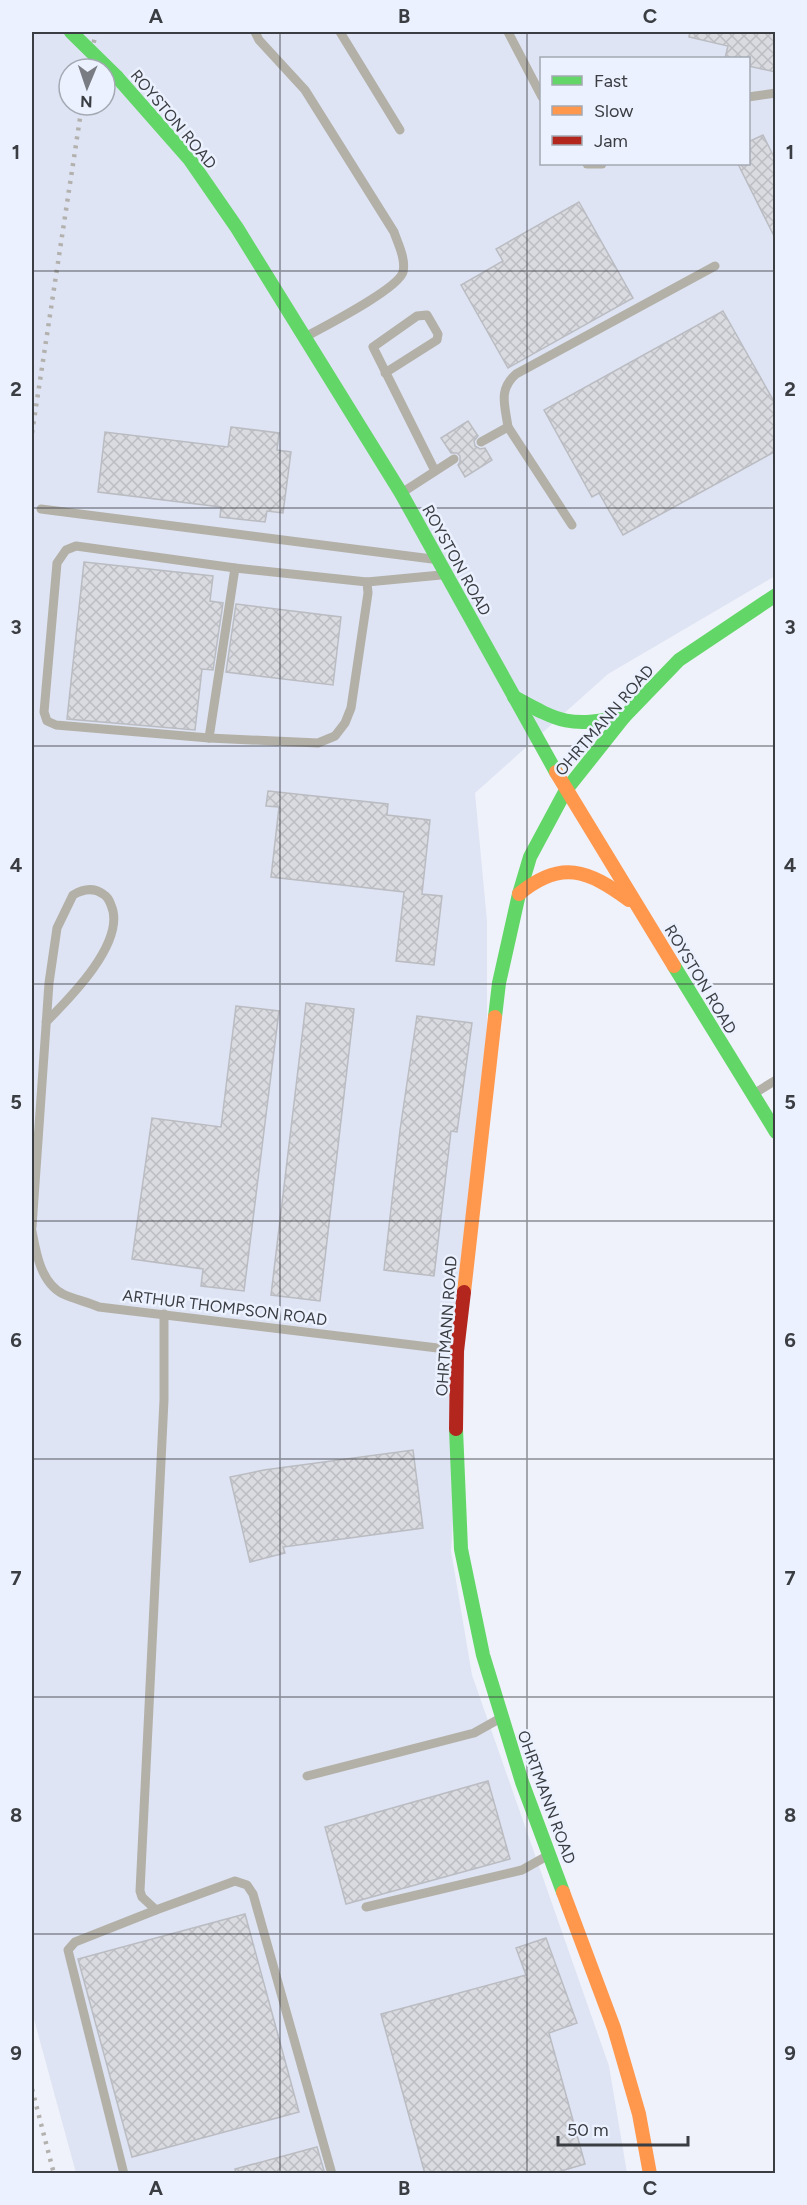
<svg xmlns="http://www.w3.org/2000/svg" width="807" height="2205" font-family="Figtree,sans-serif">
<defs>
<pattern id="building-cross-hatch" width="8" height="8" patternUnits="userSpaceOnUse" patternTransform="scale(1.5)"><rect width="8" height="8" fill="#d9dbe1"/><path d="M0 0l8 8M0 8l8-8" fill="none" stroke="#bbbdc2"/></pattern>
</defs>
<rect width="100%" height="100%" fill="#eff2fa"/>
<path fill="#dee4f3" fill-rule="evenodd" d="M32 32H775V576L608 674 475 793 487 921V1023L451 1551 472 1675 609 2066 627 2173H76L32 2012ZM542 58H748V164H542ZM69 69H105V105H69Z"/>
<g fill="url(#building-cross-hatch)" stroke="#babcc2" stroke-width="1.5">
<polygon points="690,32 776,32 776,72 748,66 748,58 725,58 728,46 689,37"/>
<polygon points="763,135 776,161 776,240 738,164 748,164 748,142"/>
<polygon points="579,202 633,298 508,368 461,285 503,261 496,249"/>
<polygon points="723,311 776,405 776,451 623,535 599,493 592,497 544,410"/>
<polygon points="468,421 478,436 474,441 475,446 480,449 485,448 492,460 465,477 458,465 460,462 460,456 457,453 451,453 441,438"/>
<polygon points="231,427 279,433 277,450 291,452 283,513 267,511 265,522 220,517 221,507 98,492 105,432 228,447"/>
<polygon points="84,562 213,576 210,601 223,603 213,670 202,669 195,730 67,719"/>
<polygon points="236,604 341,617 333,685 226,672"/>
<polygon points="268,791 388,804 387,815 430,820 422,894 442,896 434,965 396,961 404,892 271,877 279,807 266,806"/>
<polygon points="306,1003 354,1009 320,1301 271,1295"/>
<polygon points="236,1006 279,1011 244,1291 201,1286 203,1269 132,1259 152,1118 221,1127"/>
<polygon points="417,1016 472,1023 457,1132 451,1131 434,1276 384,1270 400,1130"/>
<polygon points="413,1450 423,1528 283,1547 285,1553 250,1562 230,1477 264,1470"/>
<polygon points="488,1781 510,1859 346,1904 325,1827"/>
<polygon points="245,1914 299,2112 132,2157 78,1959"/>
<polygon points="546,1938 577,2023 549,2033 585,2164 551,2174 425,2174 381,2014 526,1975 516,1948"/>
<polygon points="317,2147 325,2174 236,2174 235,2169"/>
</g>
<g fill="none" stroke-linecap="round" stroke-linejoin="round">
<g stroke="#b3b0a8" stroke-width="9">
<path d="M255 32 259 40 305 90 394 232C398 244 406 259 403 272 398 289 325 326 307 336"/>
<polyline points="340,32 400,130"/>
<polyline points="508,32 542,97"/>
<polyline points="748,97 776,93"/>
<polyline points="587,164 602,164"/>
<polyline points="385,373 437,340 438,334 427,315 417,316 373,347 435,471"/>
<path d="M508 427C505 405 498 390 516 374L715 266"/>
<polyline points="481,442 508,427 572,525"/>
<polyline points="403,492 454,459"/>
<polyline points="41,509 432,559"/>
<polygon points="76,546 235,568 367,582 368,593 351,708 345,723 335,736 318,743 209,738 56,725 47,721 44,712 57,563 66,550"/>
<polyline points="367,582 441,575"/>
<polyline points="209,738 235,568"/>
<polyline points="755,1093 776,1080"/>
<path d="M32 1227 49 983 57 928 73 895C83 889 93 887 103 894 108 897 109 900 111 905 127 941 70 998 46 1022"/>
<path d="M32 1231C36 1253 41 1283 63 1294 74 1299 87 1302 99 1307L454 1350"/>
<polyline points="307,1776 474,1733 499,1719"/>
<polyline points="366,1907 522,1870 547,1856"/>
<polyline points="156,1910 142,1897 140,1891 164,1400 164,1314"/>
<polyline points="124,2174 68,1950 75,1942 156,1910 235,1881 247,1885 253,1894 332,2174"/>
</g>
<g stroke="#63d668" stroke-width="14">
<polyline points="117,77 190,160 237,228 401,493 556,772"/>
<path d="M514 697C561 723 569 727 624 717"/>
<polyline points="674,966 776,1132"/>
<polyline points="495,1017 499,983 519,894 530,857 566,790 624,717 679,660 776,595"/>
<polyline points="456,1429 461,1549 483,1655 522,1782 563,1892"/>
</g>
<g stroke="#ff974d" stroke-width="14">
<polyline points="556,772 674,966"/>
<path d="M519 894C561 859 588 870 629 900"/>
<polyline points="464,1292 495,1017"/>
<polyline points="563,1892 614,2028 639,2114 650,2174"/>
</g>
<polyline stroke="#b3261e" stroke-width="14" points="456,1429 457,1351 464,1292"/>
<g stroke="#b3b1ae" stroke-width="4.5" stroke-dasharray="3 6" stroke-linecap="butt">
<polyline points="88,69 96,32"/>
<polyline points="32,433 82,105"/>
<polyline points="32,2089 54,2174"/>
</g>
<polyline stroke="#63d668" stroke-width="14" points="71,32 117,77"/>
</g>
<path fill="none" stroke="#3a3d42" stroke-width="1.5" stroke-opacity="0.55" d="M280 32V2174M527 32V2174M32 271H776M32 508H776M32 746H776M32 984H776M32 1221H776M32 1459H776M32 1697H776M32 1934H776"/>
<g text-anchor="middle" stroke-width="5" stroke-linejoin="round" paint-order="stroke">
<g font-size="16" fill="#3a3d42" stroke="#ebf1fe">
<text transform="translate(174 119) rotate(50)" y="6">ROYSTON ROAD</text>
<text transform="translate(457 560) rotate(61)" y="6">ROYSTON ROAD</text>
<text transform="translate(604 720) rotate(-49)" y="6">OHRTMANN ROAD</text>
<text transform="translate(701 979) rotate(59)" y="6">ROYSTON ROAD</text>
<text transform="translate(225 1307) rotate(7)" y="6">ARTHUR THOMPSON ROAD</text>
<text transform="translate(446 1326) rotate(-86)" y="6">OHRTMANN ROAD</text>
<text transform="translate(547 1797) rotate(70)" y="6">OHRTMANN ROAD</text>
</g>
</g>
<rect width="807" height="2205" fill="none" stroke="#ebf1fe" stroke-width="66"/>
<rect x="540" y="57" width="210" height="108" fill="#ebf1fe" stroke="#a4a9b3" stroke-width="1.5"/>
<rect x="552" y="76" width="30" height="9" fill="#63d668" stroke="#a4a9b3" stroke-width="1.5"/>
<text x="594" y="87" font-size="18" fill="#3a3d42">Fast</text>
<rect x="552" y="106" width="30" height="9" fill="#ff974d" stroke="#a4a9b3" stroke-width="1.5"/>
<text x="594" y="117" font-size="18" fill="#3a3d42">Slow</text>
<rect x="552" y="136" width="30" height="9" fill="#b3261e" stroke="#a4a9b3" stroke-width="1.5"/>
<text x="594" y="147" font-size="18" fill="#3a3d42">Jam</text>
<g transform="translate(87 87) rotate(182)"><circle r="28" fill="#ebf1fe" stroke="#a4a9b3" stroke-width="1.5"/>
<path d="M0-4.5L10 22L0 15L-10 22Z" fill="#797c82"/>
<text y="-9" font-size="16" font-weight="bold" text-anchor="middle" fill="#3a3d42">N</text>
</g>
<path d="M558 2136v9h130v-9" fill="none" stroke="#3a3d42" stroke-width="3"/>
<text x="567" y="2136" font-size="18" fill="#3a3d42" stroke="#ebf1fe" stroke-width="4.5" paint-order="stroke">50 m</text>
<rect x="33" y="33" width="741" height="2139" fill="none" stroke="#3a3d42" stroke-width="2"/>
<g font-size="20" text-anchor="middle" font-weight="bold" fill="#3a3d42">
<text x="156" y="23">A</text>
<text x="404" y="23">B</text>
<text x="650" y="23">C</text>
<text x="16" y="159">1</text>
<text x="790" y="159">1</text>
<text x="16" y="396">2</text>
<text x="790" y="396">2</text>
<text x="16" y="634">3</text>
<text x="790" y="634">3</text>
<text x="16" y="872">4</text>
<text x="790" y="872">4</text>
<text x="16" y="1109">5</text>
<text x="790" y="1109">5</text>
<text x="16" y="1347">6</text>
<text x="790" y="1347">6</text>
<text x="16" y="1585">7</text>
<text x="790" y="1585">7</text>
<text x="16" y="1822">8</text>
<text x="790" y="1822">8</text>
<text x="16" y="2060">9</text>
<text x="790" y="2060">9</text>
<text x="156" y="2195">A</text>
<text x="404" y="2195">B</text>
<text x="650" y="2195">C</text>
</g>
</svg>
